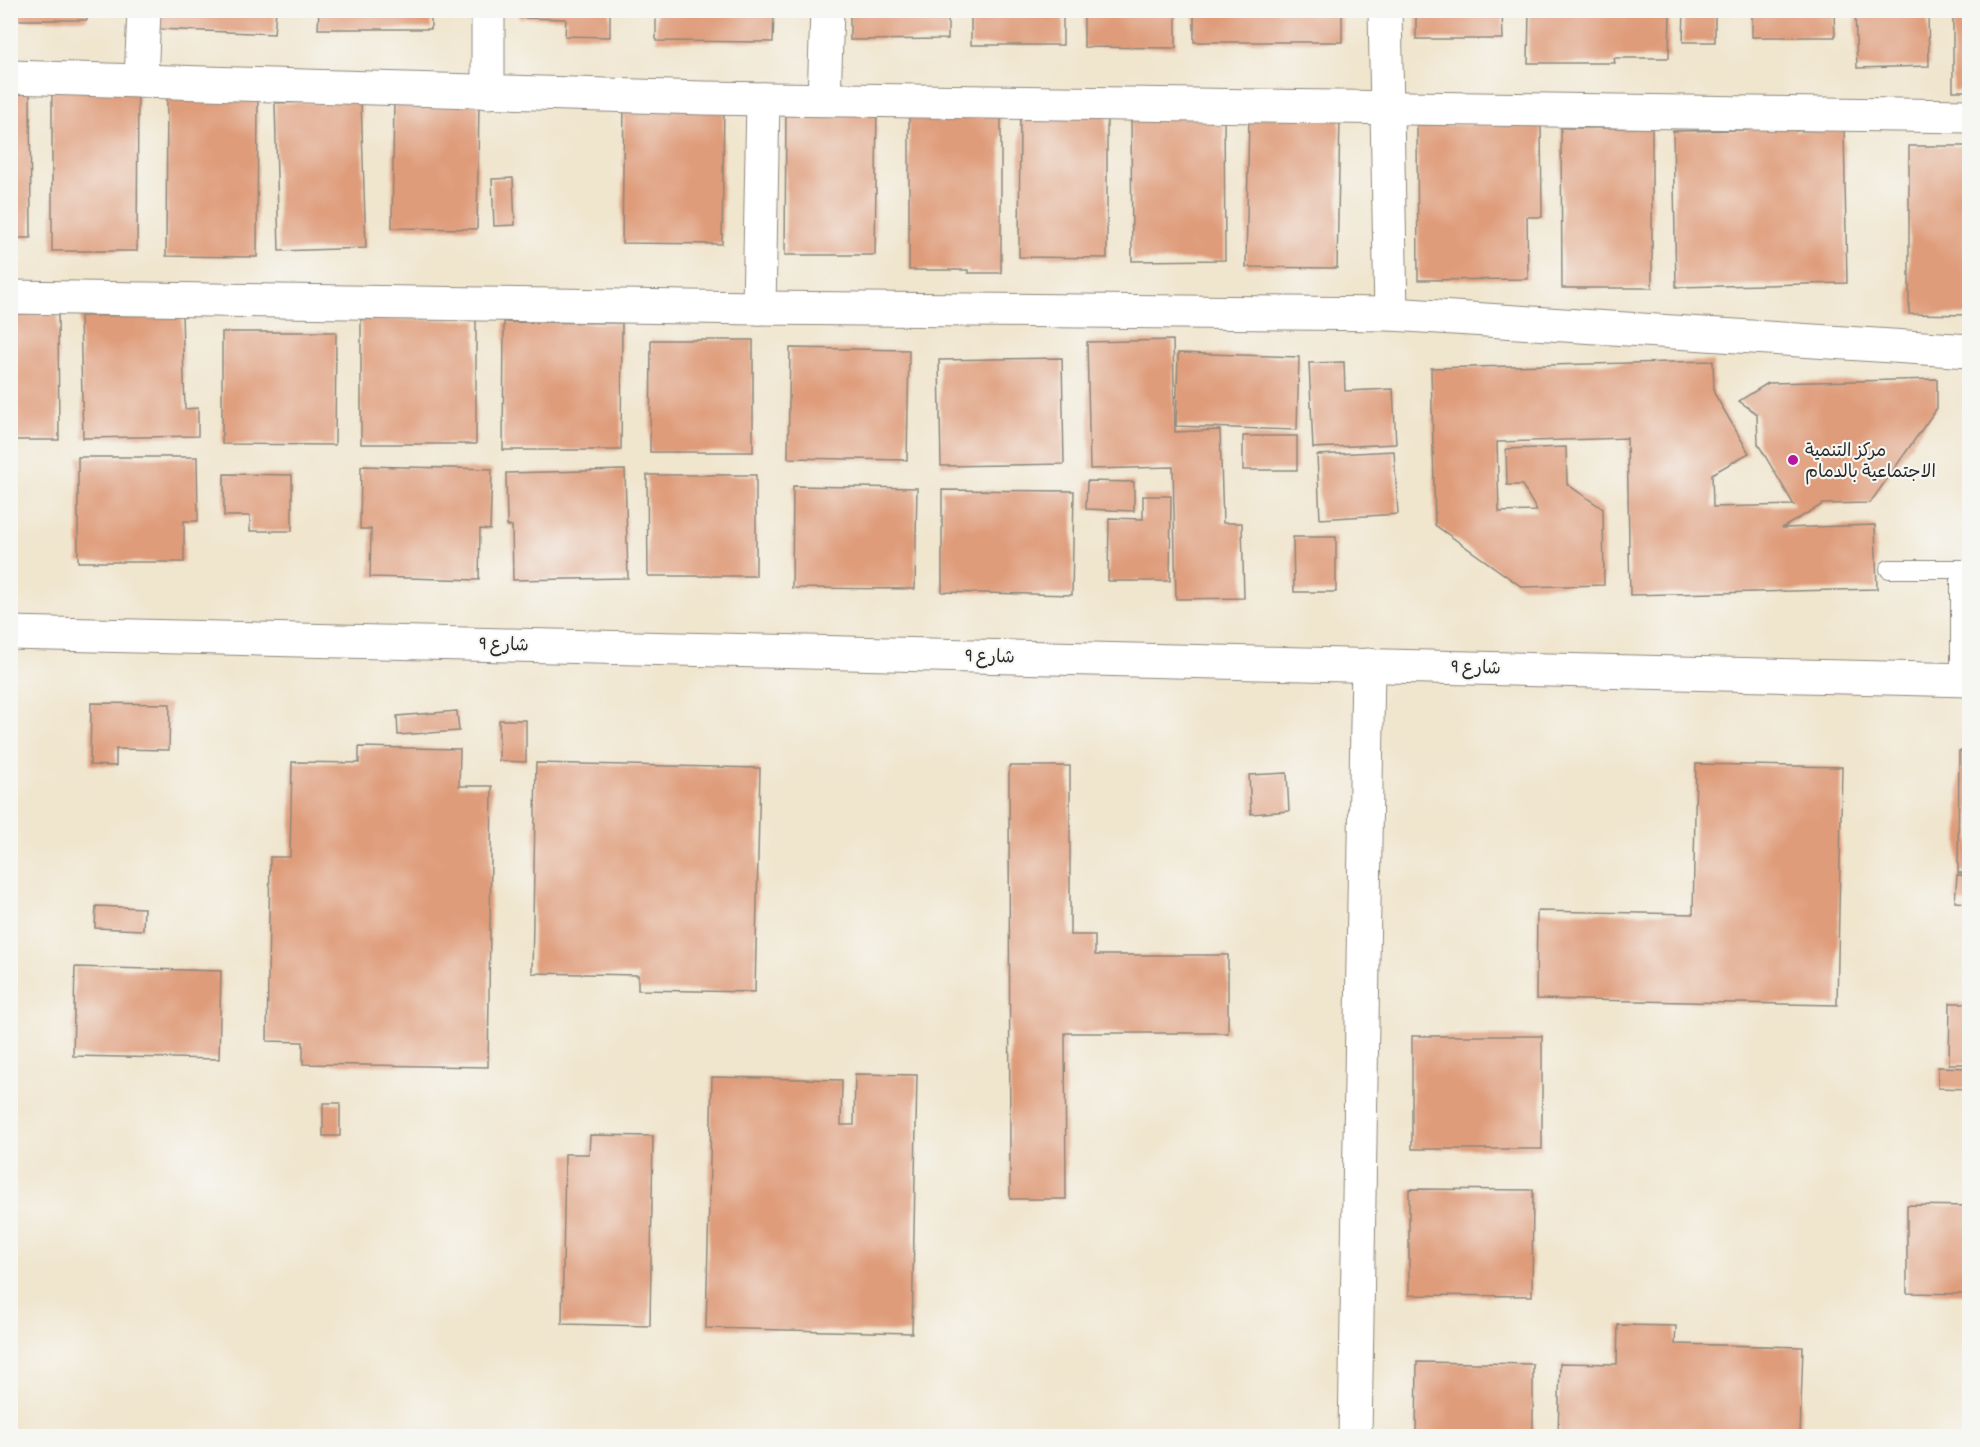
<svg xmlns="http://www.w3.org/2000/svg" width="1980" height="1447" font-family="'Patrick Hand','Playpen Sans Arabic',sans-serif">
<rect width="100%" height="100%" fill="#f6f6f2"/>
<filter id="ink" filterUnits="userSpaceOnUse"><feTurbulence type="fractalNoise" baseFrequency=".0167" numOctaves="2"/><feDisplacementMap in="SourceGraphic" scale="12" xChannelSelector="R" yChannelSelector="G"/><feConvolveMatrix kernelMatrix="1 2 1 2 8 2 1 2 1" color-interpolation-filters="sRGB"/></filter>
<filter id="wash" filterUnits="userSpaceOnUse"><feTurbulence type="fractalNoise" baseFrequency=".008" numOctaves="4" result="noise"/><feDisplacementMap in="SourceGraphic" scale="24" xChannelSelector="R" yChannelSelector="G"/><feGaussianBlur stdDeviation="1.35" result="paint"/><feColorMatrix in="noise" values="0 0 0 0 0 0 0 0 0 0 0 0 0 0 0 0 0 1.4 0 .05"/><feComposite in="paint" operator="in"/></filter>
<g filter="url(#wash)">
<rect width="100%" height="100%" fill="#f0e5cd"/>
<g id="blocks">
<g fill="#df9c7a">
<rect x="10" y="10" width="77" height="10"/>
<polygon points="159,10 276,10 274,34 158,29"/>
<polygon points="319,10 431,10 431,29 318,29"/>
<polygon points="519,10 610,10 610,37 565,36 566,19 519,18"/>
<polygon points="656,10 774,10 773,42 656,41"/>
<polygon points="850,10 948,10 948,39 850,40"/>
<rect x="971" y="10" width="92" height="35"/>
<polygon points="1084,10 1176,10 1176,48 1084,47"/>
<rect x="1194" y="10" width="148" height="32"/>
<polygon points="1416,10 1502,10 1503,39 1416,39"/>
<polygon points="1529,10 1670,10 1669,58 1614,58 1615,63 1528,63"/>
<polygon points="1684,10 1715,10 1715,42 1683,42"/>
<polygon points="1752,10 1834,10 1835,37 1752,37"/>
<polygon points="1855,10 1928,10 1929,66 1857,68"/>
<rect x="1953" y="10" width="17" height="81"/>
<polygon points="52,85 138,85 137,251 52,251"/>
<polygon points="10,88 30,88 31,238 10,238"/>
<polygon points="167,92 258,93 257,257 166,256"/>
<polygon points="361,101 366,248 279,251 275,103"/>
<polygon points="394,102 479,104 477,229 392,228"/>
<polygon points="624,102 724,103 722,244 622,243"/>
<polygon points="786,106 877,106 875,255 785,255"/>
<polygon points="909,110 1001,110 1001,273 968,273 968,270 909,270"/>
<polygon points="1020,110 1107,111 1107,258 1019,257"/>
<polygon points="1224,110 1225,260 1132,261 1131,111"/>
<polygon points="1249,116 1340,118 1337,268 1246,267"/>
<polygon points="1794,116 1795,131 1844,130 1847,283 1676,287 1673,131 1747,130 1747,117"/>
<polygon points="1541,124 1542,217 1527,217 1528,279 1418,280 1417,125"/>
<polygon points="1561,128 1652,128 1652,288 1562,288"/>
<polygon points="1909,146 1970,146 1970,315 1909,314"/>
<polygon points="513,178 515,225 494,226 492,179"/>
<polygon points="58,313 59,440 10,440 10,314"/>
<polygon points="182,315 185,409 198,408 198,436 83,438 80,316"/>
<polygon points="361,319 476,320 476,444 361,444"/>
<polygon points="504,322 622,323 621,450 503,450"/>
<polygon points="222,332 336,332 335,445 222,444"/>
<polygon points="651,340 753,340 753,452 650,452"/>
<polygon points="1173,340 1175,432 1220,430 1223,523 1242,523 1244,598 1176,599 1173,467 1090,469 1087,342"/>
<polygon points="790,348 909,350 907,460 788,458"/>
<polygon points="1178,353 1299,357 1297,430 1176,426"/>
<polygon points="1062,358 1064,464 941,466 939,360"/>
<polygon points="1713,361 1714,393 1749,453 1712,474 1713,507 1794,505 1758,444 1757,414 1739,401 1768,383 1937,379 1937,408 1870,503 1823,504 1782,528 1875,525 1877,589 1630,595 1627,438 1497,442 1499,512 1537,511 1522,485 1507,485 1506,449 1566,447 1567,484 1603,509 1604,585 1522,587 1435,525 1431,368"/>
<polygon points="1344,362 1345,391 1393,389 1396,444 1313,448 1309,363"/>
<rect x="1243" y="436" width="54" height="34"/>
<polygon points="1394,451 1398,514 1320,519 1317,455"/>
<polygon points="78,457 197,457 198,521 184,521 184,562 78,562"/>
<polygon points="10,458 16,459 12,486 10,486"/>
<polygon points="361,466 492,469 490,530 480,529 479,580 370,577 371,529 360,529"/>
<polygon points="625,470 628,578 513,580 512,526 507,526 506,473"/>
<polygon points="224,474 292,475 292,531 250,531 250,516 224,516"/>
<polygon points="647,475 756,475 756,576 648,576"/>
<polygon points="1087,481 1134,482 1134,511 1086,509"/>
<polygon points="793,486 917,488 915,589 792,588"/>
<polygon points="942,490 1074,491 1072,595 942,592"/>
<polygon points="1143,496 1171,496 1170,581 1108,581 1109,518 1143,519"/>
<polygon points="1293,537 1336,537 1336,592 1294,592"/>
<polygon points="91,703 170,704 169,750 116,749 116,766 90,765"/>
<polygon points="457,711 459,731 398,735 397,716"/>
<polygon points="499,720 526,720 526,762 499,761"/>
<polygon points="359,747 460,749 459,786 492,786 488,1067 303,1064 303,1042 267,1041 270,857 290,857 292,762 359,763"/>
<polygon points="1959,751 1970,751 1970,873 1958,873"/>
<polygon points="536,763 760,768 755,992 638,990 638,975 532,973"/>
<polygon points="1696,764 1842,767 1837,1005 1536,999 1537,911 1693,914"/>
<polygon points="1009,766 1070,766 1070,935 1095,935 1095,955 1228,955 1228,1033 1065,1033 1066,1199 1010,1199"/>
<polygon points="1287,773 1289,811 1251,814 1249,775"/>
<polygon points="1957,875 1970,876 1970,903 1955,902"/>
<polygon points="96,906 144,908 143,930 95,928"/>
<polygon points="75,967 221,971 219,1059 73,1056"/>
<polygon points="1950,1003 1970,1003 1970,1064 1949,1064"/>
<rect x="1412" y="1036" width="130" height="113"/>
<polygon points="1938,1067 1970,1068 1970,1089 1938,1088"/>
<polygon points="855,1074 917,1075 912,1333 706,1328 712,1077 842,1080 841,1125 854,1125"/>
<rect x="323" y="1103" width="17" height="33"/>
<polygon points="590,1135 653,1136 650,1326 562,1324 565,1154 589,1154"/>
<polygon points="1409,1189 1533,1190 1532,1296 1409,1295"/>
<polygon points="1907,1205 1970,1206 1970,1294 1907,1293"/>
<polygon points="1618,1325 1676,1326 1675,1344 1803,1347 1800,1436 1558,1436 1560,1363 1617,1364"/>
<polygon points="1417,1362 1533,1364 1533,1436 1416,1436"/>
</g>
</g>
</g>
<g filter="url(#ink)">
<use href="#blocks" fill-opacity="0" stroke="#8e887c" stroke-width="1.5"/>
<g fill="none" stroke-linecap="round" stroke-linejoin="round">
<defs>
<g id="lane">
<polyline points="1889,569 1970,569"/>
<polyline points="1960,569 1960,680"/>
</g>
<g id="street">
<polyline points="488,10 488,92"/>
<polyline points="1385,10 1391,314"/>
<polyline points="10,77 703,98 1970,116"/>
<polyline points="141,81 144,10"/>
<polyline points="824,99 827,10"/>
<polyline points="10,297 759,308 1391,314 1970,351"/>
<polyline points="759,308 763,99"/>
<polyline points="1355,1436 1368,665"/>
</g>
<polyline id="secondary" points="10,633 1970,680"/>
</defs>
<use href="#lane" stroke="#8e887c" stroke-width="20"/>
<use href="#street" stroke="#8e887c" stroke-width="35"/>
<use href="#secondary" stroke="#8e887c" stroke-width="35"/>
<use href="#lane" stroke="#fff" stroke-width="18"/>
<use href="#street" stroke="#fff" stroke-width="33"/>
<use href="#secondary" stroke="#fff" stroke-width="33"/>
</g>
</g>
<circle fill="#b5179e" stroke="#f6f6f2" stroke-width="2" cx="1793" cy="460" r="6"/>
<g text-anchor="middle" stroke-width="4.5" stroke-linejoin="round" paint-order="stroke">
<g font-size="18" fill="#2b2b2b" stroke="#f6f6f2" text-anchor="start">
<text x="1805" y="456">مركز التنمية<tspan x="1805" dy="21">الاجتماعية بالدمام</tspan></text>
</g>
<g font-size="18" fill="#2b2b2b" stroke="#f6f6f2">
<text transform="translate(504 644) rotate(1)" y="6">شارع 9</text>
<text transform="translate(990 656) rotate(1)" y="6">شارع 9</text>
<text transform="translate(1476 667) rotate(1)" y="6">شارع 9</text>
</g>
</g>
<rect width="1980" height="1447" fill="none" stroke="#f6f6f2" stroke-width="36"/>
</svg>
